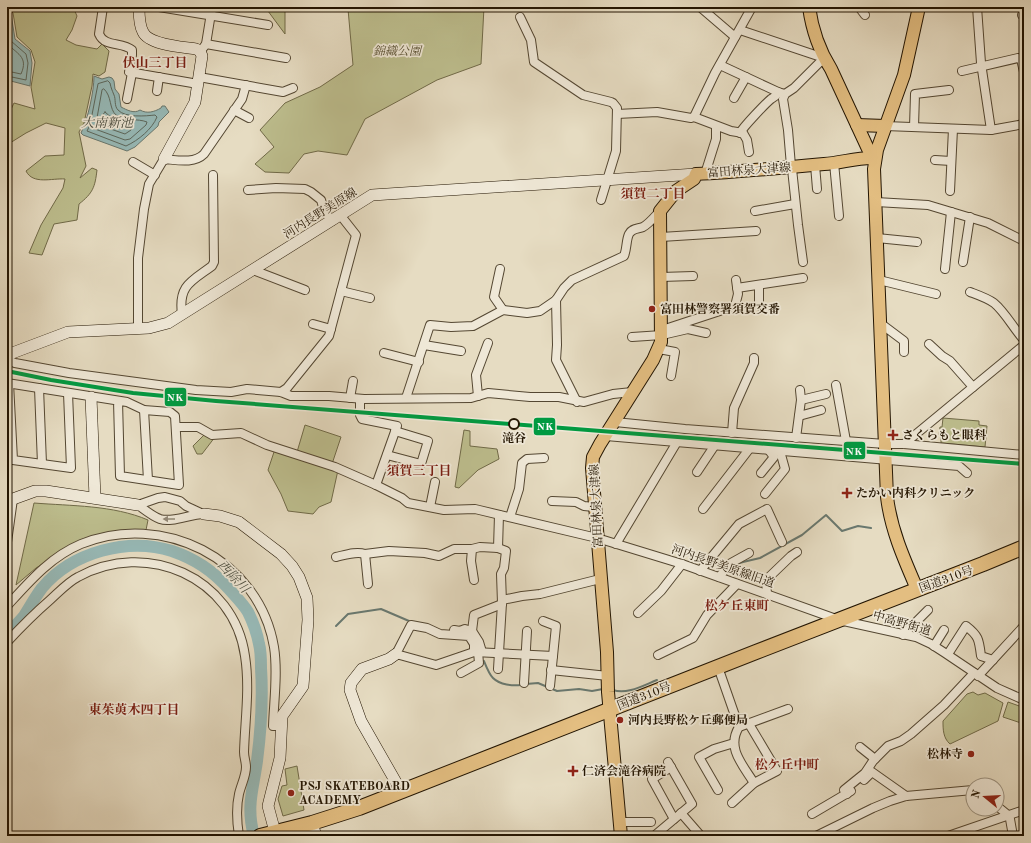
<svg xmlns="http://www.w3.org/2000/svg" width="1031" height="843" font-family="'Old Standard TT','Noto Serif JP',serif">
<rect width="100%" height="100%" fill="#e6dcc2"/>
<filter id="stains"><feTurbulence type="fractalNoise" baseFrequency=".005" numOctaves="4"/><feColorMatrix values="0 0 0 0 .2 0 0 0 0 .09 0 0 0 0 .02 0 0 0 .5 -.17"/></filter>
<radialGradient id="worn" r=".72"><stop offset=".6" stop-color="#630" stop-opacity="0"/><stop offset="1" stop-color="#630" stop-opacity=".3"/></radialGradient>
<g fill="#bdbe8e" stroke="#706a48">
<path d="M7 7H73L77 16 72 30 66 40 76 45 97 49 102 44 109 51 105 72 99 76 93 74 92 86 84 123 79 132 86 166 80 178 92 168 97 170C95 187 93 193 79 204L77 220 54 224 42 255 29 253 41 225 63 188 65 179C52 178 33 185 26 171L45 156 64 155 65 128 46 123 26 133 10 143C5 125 6 119 14 103L35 109 31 87 35 62 31 50 17 37 13 13Z"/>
<polygon points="265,7 285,7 285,34"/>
<polygon points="352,7 484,7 481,64 437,80 365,119 347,155 318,151 304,154 289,173 265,172 255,164 274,147 260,130 285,103 320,87 353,65 348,9"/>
<polygon points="943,418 979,421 979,425 987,426 985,447 941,443 941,436 939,435 940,427 942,427"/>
<polygon points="305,425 341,437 332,464 297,452"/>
<polygon points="464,430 470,431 470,446 497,449 499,459 478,470 459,488 455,487"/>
<polygon points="205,434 215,437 202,454 197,454 193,446"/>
<polygon points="275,449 338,470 331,502 319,507 313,514 288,511 281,494 268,470"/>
<path d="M34 503C71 506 113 505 148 520L146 530 81 541 36 568 16 585Z"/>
<path d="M973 692 978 695 985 693 1003 703 998 721 950 744C943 738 943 729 943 721L967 694Z"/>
<polygon points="1008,702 1022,707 1021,723 1003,717"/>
<polygon points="297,766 304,810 283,816 278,799 282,786 287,785 285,769"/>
</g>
<g fill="#97bab8" stroke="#69786f">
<polygon points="7,11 11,14 15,39 30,51 32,63 30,86 7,80"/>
<path d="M94 76 102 79 109 77 112 78 114 81 115 89 119 94 121 107C127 110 134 114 140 110 147 114 154 112 161 108L162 106H165L169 112 159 122 158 126 135 147 127 151 83 135 81 133C88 119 94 91 94 76Z"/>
</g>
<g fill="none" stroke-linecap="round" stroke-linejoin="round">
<g stroke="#5d685d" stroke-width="1">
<polyline points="7,16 11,41 26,54 28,63 26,80 7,76"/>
<path d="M7 43C16 54 29 56 21 74L7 71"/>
<path d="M108 81 110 83C111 88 112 90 114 95 116 99 114 106 118 110 125 118 146 116 155 115L157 117C152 129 139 140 126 146L87 131 90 125 98 84Z"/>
<path d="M104 89C112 96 109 109 116 115 126 122 137 118 147 122L146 125 130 139 125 140 95 129 102 90Z"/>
<path d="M105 112 114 120 131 127V130L125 134 102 126C101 122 102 114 105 112Z"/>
</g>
<g stroke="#69786f" stroke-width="2">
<polyline points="731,569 736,564 743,562 760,558 802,535 826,515 842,531 858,526 871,528"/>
<polyline points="336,626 348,614 381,609 409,621"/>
<path d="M484 661C486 666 489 674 493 678 500 685 513 686 521 685"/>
<polyline points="526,684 538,683 557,691 579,689 592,691 603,689"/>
<path d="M613 690C627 695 644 685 657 680"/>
</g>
<path stroke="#97bab8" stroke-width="12" d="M7 634C13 628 19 622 24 616 30 607 35 597 42 588 72 552 128 537 172 551 195 559 212 570 229 589 235 596 243 604 248 612 253 622 257 633 259 644 261 651 261 660 261 668 263 699 261 730 257 761 253 790 246 806 254 836"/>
<defs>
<g id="street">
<path d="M103 7 99 34C105 48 122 41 132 50V55L129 72 198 84"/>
<polyline points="159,7 268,25"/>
<polyline points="700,7 735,37"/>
<polyline points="859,7 865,15"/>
<polyline points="977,7 981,63 991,130"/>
<polyline points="1022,15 1024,15"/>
<polyline points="520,17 531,40 534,62 583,95 611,102 613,103 617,108 616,151 601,200"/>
<polyline points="740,30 824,58"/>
<polyline points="206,44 286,58"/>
<polyline points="203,48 206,44 212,7"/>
<polyline points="720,65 778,92 785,94"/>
<polyline points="962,71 1018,58 1021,59 1024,72"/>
<polyline points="199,77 283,92 293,88"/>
<polyline points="157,91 159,77"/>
<polyline points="734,98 746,77"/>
<polyline points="127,99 132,73"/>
<polyline points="234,110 249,118"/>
<polyline points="617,114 657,112 691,118 694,117 731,131 743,133 747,140 749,152"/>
<polyline points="694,117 715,73 752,7"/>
<polyline points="885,126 991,130 1024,124"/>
<polyline points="914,127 915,94 949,90"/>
<path d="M740 133C743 127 766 103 771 99 775 96 777 96 778 92"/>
<polyline points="935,160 951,161"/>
<polyline points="133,162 155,175"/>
<polyline points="834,163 839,216"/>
<polyline points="815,165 817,189"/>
<polyline points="705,174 716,139 716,126"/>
<polyline points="248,190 276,188 305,189 311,192 321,200 324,210 332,221"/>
<polyline points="950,191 953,129"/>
<polyline points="876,202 928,205 988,223 1024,241"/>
<polyline points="755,211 795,204"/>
<polyline points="661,237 756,231"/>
<polyline points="877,238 917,242"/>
<polyline points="803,262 798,225 792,169 791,166 788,130 783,99 785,94 794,88 824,58"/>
<polyline points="963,262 970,217"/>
<polyline points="500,269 494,297 503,310"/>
<polyline points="945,269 951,212"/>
<polyline points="253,270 305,290"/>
<polyline points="661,277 693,276"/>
<polyline points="879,280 936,294"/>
<polyline points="759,285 759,306"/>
<polyline points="737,288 803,278"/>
<polyline points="341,291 370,298"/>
<path d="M970 292C978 295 987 298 994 303 1005 312 1014 329 1024 340"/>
<polyline points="556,300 557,345 556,360 577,402"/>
<path d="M182 314C178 285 192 281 212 266L214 262 213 175"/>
<polyline points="880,323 904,341 904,352"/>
<polyline points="313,324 331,329"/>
<path d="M138 329V258L144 209 149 184 164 159C177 160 194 164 204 154L242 99 246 85"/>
<polyline points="662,330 735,306 738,294 736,280"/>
<polyline points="632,337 662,335 688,329 706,333"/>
<polyline points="929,344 942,356 950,361 973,387"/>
<polyline points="424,345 461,351"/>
<polyline points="659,349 675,352 671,376"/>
<polyline points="384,353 419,362"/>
<polyline points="7,355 10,361 15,363 69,373 196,390 231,392 247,389 281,392 291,396 329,396 364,399 471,398 488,393 530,397 559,397 584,402 613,394 632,392"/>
<polyline points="7,383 127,402 144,410 170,412 175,416 179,485 120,476 118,401"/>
<polyline points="9,383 13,460 71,468 68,393"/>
<polyline points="836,385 846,441"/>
<polyline points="39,388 42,464"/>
<polyline points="281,392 287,388 329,336 356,235 341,216"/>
<polyline points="478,396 476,375 488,343"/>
<polyline points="350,398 353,381"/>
<path d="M406 398 430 325 451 327 473 326 503 310 527 313 540 311 556 300 564 288 572 280 624 256C627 249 626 240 629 234 632 228 638 229 643 227 650 223 655 216 660 211"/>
<polyline points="360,399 360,415 362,419 397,426 376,485"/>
<polyline points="801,400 826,394"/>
<polyline points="144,410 148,480"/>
<polyline points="799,416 821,410"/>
<polyline points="615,422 685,429 885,444 904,444 1024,455"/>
<polyline points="176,427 198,427 212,435 241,433 267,445 335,467 376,485 402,498 408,503 444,510 475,509 597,538 682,564 839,620 916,637 931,644 945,653 997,688 1024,700"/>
<polyline points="732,433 734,408 754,363 754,358"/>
<polyline points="606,436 959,466 967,473"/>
<polyline points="796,438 801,400 800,390"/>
<polyline points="904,444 1024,345"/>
<polyline points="387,455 421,464 428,441 395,431"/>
<polyline points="697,472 715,445"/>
<polyline points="761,473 774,457 768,449"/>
<polyline points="765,494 785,469 780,451"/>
<polyline points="552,501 576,502 584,506 594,507"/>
<path d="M138 505C145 510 152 516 160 519 172 523 190 514 204 514"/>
<polyline points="138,505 158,498 165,497 180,501 186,506 201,513"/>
<polyline points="430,507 435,482"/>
<polyline points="703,509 750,448"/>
<polyline points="510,517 519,489 522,463 527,459 544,458"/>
<polyline points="7,542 13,499"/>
<polyline points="616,544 677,442"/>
<polyline points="498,548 499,515"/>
<polyline points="472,549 471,561 474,580"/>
<polyline points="365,554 368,584"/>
<path d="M336 557C345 555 356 551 365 554L389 551 425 553 439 556 454 549H472L480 547 498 548 506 551 504 568 501 574 502 603 498 669"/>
<polyline points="700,571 739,524 767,509 782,542"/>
<polyline points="719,577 731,563 749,553"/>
<polyline points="767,594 766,580 791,556 797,552"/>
<polyline points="502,600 522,596 540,594 600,579"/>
<path d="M7 606C29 582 50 557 81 544 162 511 259 558 274 647 278 672 274 700 273 726H282"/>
<polyline points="638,613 661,591 682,564"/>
<polyline points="543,621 556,626 550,686"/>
<polyline points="454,630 460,631 465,629 472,631 479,642 482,652"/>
<polyline points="472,631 474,615 502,604"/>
<polyline points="903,635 928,610"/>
<path d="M7 642C21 627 35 613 50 600 59 592 68 582 78 577 146 539 234 577 245 656 250 688 245 720 244 752 244 757 246 762 246 767 246 776 241 785 239 794 236 807 237 823 239 836"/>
<polyline points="934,646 944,630"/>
<polyline points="474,652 474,644 469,636 440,634 427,628 411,625 396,654 436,665 474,652 553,656"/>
<path d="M948 654 966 626C979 636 979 640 981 656L993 660"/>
<polyline points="658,655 693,638 707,615 737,584"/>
<polyline points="718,667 739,727"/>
<polyline points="551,670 608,676"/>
<polyline points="461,673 479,663 478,652"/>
<polyline points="978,676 1024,626"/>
<polyline points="524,683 527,631"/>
<polyline points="860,747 875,759"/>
<polyline points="671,767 652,779 674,819"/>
<polyline points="864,780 872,772 906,796"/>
<path d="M754 783C743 765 726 748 739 727L788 709"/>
<polyline points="718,790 699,757 714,749 734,743"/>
<polyline points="847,794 844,790 865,773 873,761 888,746 901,741 911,734 944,705 974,673"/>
<polyline points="732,803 754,783 777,771 749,724"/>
<polyline points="997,806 1008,815 1010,819 1013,836"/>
<polyline points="681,813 701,836"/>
<polyline points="812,814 851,791"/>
<polyline points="620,822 651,822"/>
<polyline points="654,836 692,804 668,762"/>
<polyline points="816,836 873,808 890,801 906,796 973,790"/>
<polyline points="948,836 1024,810"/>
</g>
<g id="secondary">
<path d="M139 7C139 15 139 25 143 32 149 45 183 47 196 49L200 51 202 56 195 102 164 159"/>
<polyline points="7,355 68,332 149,328 168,323 372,195 696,174"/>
<polyline points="91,397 95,498"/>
<polyline points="7,499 13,499 35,491 46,491 138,505"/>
<polyline points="204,514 220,516 239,522 281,554 292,566 299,577 307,598 308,620 303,686 282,716 280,758 268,806 275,832"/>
<polyline points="396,654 389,659 362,669 351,683 350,690 361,721 401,791"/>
<polyline points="312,823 316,836"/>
</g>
<g id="primary">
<path d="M809 7C812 29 819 50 831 69L869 151 875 158"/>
<polyline points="857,125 885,126"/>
<path d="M917 589C904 559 891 530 887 497L874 169 877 150 904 75 919 7"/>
<path d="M621 836 608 692 607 652 592 468 593 457 600 444 653 360 661 342 660 211 676 191 694 179 696 174C738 172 781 168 824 164 841 163 858 157 875 158"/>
</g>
<polyline id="highway" points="260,836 312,823 359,808 756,652 983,564 1024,547"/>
</defs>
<use href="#street" stroke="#544732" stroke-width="10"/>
<use href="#secondary" stroke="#231502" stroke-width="12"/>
<use href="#primary" stroke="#231502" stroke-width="14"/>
<use href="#highway" stroke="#231502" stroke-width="16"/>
<use href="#street" stroke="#efe8d7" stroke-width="8"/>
<use href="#secondary" stroke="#efe8d7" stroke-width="11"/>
<use href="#primary" stroke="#e3be81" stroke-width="12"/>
<use href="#highway" stroke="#e3be81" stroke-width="14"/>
<defs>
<polyline id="rail-1" points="7,371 51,380 133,393 216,401 1024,464"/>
</defs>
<use href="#rail-1" stroke="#efe8d7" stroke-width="7"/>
<use href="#rail-1" stroke="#009a41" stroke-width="4"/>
</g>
<defs><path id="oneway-solid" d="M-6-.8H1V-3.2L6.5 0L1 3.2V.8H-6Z"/></defs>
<use fill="#938977" href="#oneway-solid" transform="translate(169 519) rotate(180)"/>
<g fill="#8f2418" stroke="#efe8d7" stroke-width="1.5">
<circle cx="652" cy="309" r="4"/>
<path d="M891 429h4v4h4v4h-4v4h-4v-4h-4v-4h4z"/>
<path d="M845 487h4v4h4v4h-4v4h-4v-4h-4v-4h4z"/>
<circle cx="620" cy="720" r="4"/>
<circle cx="971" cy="754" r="4"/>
<path d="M571 765h4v4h4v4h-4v4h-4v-4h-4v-4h4z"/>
<circle cx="291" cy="793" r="4"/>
</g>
<circle fill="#efe8d7" stroke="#231502" stroke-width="2" cx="514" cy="424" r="5"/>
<g text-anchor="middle" stroke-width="3.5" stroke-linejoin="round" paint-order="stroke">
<g font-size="12" font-style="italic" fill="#595033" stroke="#efe8d7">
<text x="397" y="55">錦織公園</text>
</g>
<g font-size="12" fill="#231502" stroke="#efe8d7">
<text transform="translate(749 170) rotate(-4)" y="4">富田林泉大津線</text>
<text transform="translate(320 213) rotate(-32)" y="4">河内長野美原線</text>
<text transform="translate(596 506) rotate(-93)" y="4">富田林泉大津線</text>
<text transform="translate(723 566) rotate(19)" y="4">河内長野美原線旧道</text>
<text transform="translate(946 579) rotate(-20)" y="4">国道310号</text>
<text transform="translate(902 623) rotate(16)" y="4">中高野街道</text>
<text transform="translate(644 696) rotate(-21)" y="4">国道310号</text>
</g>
<g font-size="12" font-weight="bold" fill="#231502" stroke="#efe8d7" text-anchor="start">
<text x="660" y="313">富田林警察署須賀交番</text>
<text x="902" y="439">さくらもと眼科</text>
<text x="856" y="497">たかい内科クリニック</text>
<text x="628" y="724">河内長野松ケ丘郵便局</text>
<text x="963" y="758" text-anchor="end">松林寺</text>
<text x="582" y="775">仁済会滝谷病院</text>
<text x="299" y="790">PSJ SKATEBOARD<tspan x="299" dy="14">ACADEMY</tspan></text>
</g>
<g font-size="12" font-weight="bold" fill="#231502" stroke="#efe8d7">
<text x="514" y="442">滝谷</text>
</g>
<g font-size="13" font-weight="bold" fill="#7a1f14" stroke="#efe8d7">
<text x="155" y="67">伏山三丁目</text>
<text x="653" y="198">須賀二丁目</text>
<text x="419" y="475">須賀三丁目</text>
<text x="737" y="610">松ケ丘東町</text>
<text x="134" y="714">東茱萸木四丁目</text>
<text x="787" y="769">松ケ丘中町</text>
</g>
<g font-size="13" font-style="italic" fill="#4c4f42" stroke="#efe8d7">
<text x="107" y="127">大南新池</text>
<text transform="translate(234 576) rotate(47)" y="5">西除川</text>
</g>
</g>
<g stroke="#efe8d7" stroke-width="1.5">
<rect x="164" y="387" width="23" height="20" rx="4" fill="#009a41"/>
<rect x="533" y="417" width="23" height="19" rx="4" fill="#009a41"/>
<rect x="843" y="441" width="23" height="19" rx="4" fill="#009a41"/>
</g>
<g font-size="11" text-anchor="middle" font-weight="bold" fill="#fff">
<text x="175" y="401">NK</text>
<text x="545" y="430">NK</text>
<text x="854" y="455">NK</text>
</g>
<rect width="1031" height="843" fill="none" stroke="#e6dcc2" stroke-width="24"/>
<rect x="8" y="8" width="1015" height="827" fill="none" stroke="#231502" stroke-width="2"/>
<rect x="12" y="12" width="1007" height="819" fill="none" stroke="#231502"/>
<g transform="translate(985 797) rotate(288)"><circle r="19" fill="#efe8d7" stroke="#9d9482"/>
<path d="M0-3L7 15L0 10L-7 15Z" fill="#8f2418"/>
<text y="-6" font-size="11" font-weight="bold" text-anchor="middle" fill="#231502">N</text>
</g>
<rect width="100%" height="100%" filter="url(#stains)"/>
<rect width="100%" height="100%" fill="url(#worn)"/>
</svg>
